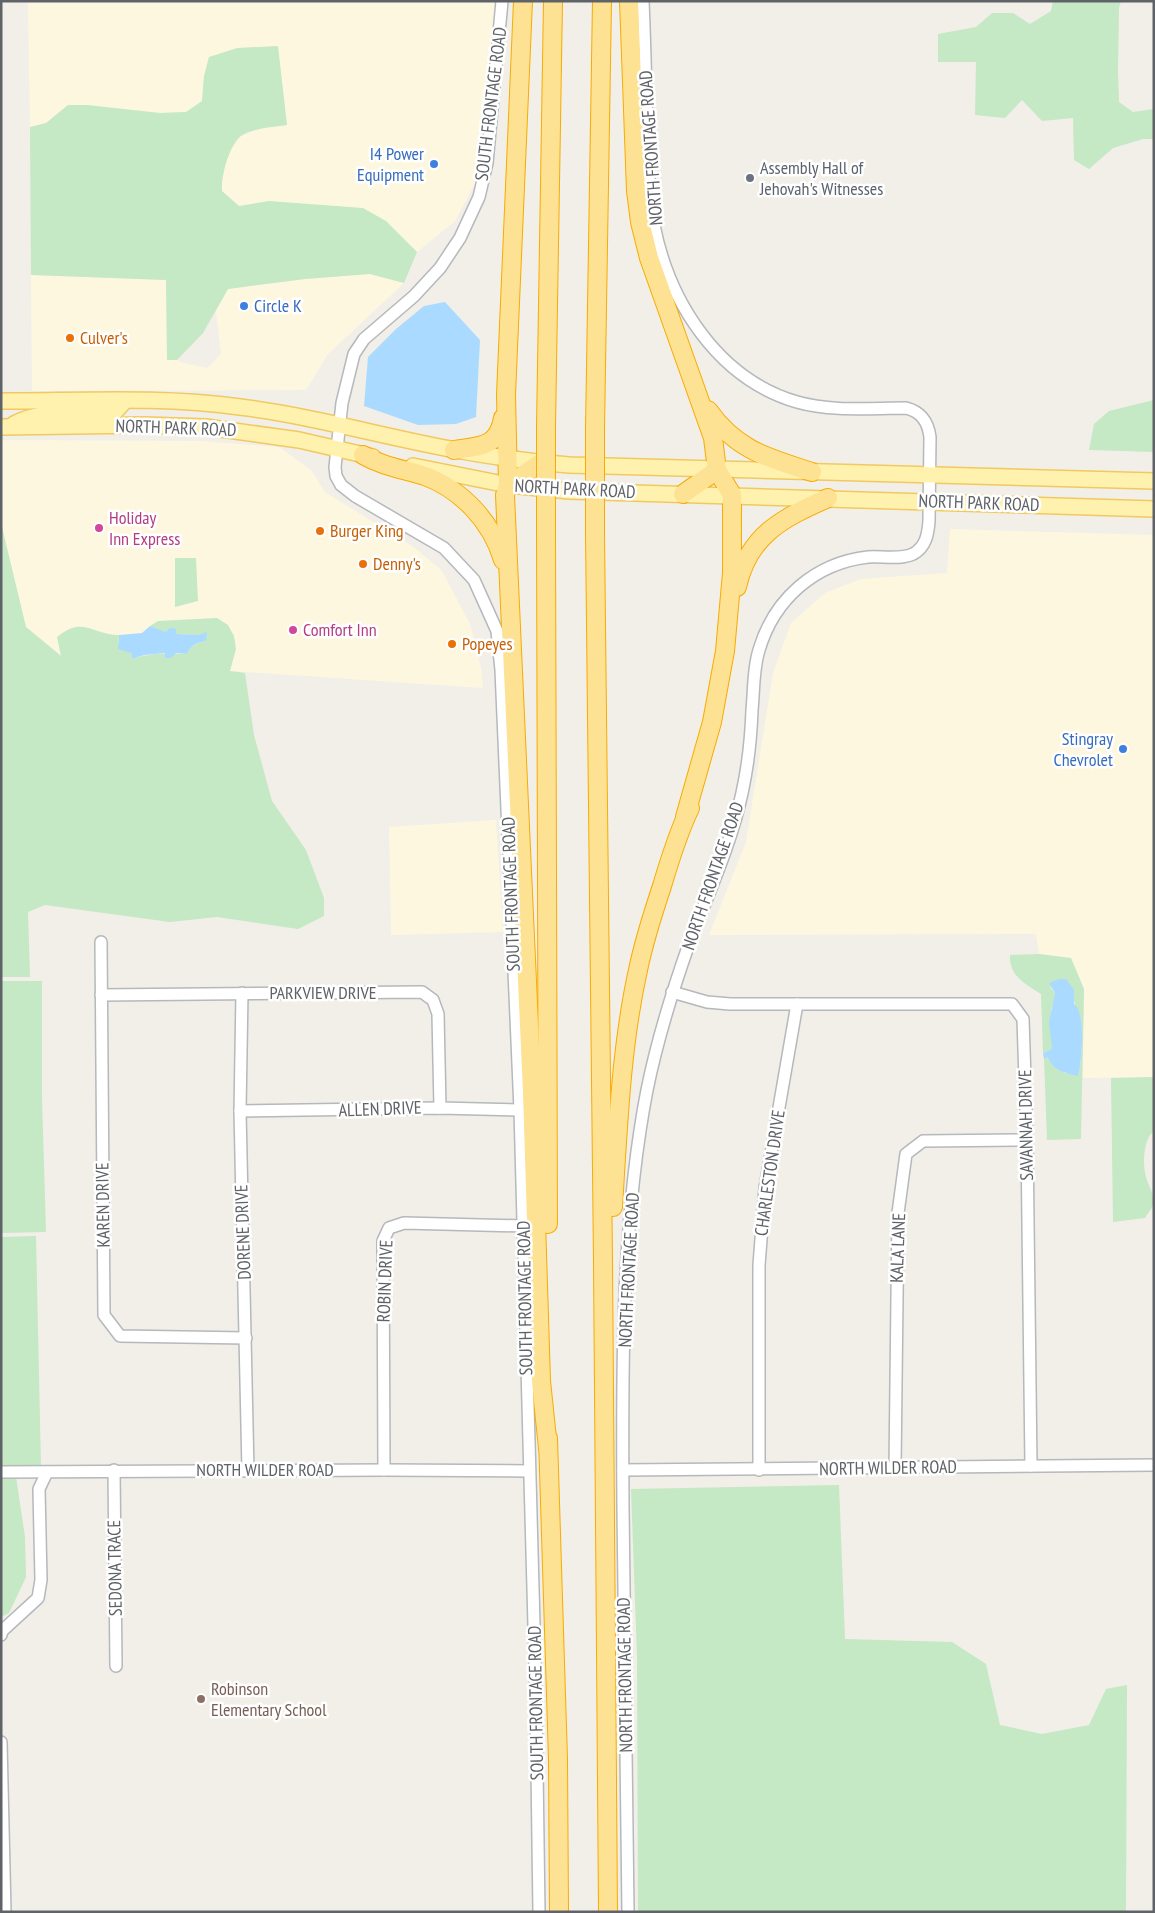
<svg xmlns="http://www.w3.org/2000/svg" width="1155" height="1913" font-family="'PT Sans Narrow',sans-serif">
<rect width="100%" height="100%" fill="#f1efe8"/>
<g fill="#fef7e0">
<polygon points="28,1 497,1 482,162 479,176 455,221 417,252 386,221 297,204 269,201 239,206 222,191 222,176 228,155 240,136 260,129 287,125 277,46 209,57 204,76 202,102 186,112 160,113 87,105 68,105 46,123 30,127"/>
<polygon points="370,274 404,283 328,354 306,390 32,391 31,275 166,280 167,360 178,360 180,362 207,368 221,354 216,311 228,289 305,279"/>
<polygon points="1,440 200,441 279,447 311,470 325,492 415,548 442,571 470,624 481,668 483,688 230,671 228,625 217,618 158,621 142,633 128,635 112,635 90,628 59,646 62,656 26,627 1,523"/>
<polygon points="950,529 1154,535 1154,1077 1083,1078 1084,989 1071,958 1039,954 1036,934 709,935 746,842 773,673 791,623 825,593 861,579 947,573"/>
<polygon points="496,820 503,932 391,935 389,827"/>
</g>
<g fill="#c5e8c5">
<polygon points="1053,1 1121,1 1119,8 1118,71 1119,102 1133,112 1154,109 1154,139 1143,139 1113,148 1089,169 1074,160 1073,118 1042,121 1022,100 1005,118 975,115 976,62 938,62 938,34 976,27 992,13 1013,13 1030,24 1051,11"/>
<path d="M278 46 287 125C274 127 251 128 241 136 229 145 221 176 222 191L239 206 269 201 363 208 386 221 417 252 404 283 370 274 305 279 228 289 203 333 177 360H167L166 280 31 275 30 127 46 123 68 105H87L160 113 186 112 202 101 204 76 209 57 237 48Z"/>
<polygon points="1154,400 1154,452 1089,450 1094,424 1109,411"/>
<path d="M1 523 26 627 61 656 57 637C83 615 92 635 119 635L118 643 131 653 132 659C150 653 168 653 187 654 191 645 197 643 206 641L199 635 176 634V629L166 632 150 626 158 621 217 618 228 625 234 636 236 649 230 671 245 673 254 735 272 801 306 850 324 898V916L298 929 217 917 170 922 45 905 28 912 30 977H1Z"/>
<polygon points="175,558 196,558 198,601 175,607"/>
<path d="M1039 954 1071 958 1084 989 1081 1139 1047 1140 1044 1059 1048 1057 1064 1073 1078 1075C1082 1065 1083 1027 1080 1016 1076 1004 1073 1005 1074 990L1050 987 1055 993 1054 1002 1051 1009 1052 1049 1043 1053 1041 994C1025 984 1009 976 1010 955Z"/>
<polygon points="1,981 42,981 42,1098 46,1232 1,1233"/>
<path d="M1154 1077V1131C1144 1138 1143 1160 1145 1172 1146 1183 1155 1192 1153 1205 1152 1209 1147 1214 1145 1218L1113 1222 1111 1078Z"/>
<polygon points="36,1236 41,1468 1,1468 1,1237"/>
<polygon points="1,1477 16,1477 25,1537 26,1577 9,1613 1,1617"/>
<polygon points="839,1485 845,1639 952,1642 986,1664 1000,1725 1042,1734 1089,1725 1106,1689 1127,1685 1126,1912 638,1912 637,1656 631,1489"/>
</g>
<g fill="#aadaff">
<polygon points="445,302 480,340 476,417 456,424 418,425 364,406 368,357 396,329 424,306"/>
<path d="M150 626 166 632 170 628 176 629V634L199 635 207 632 206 641C196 643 191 645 187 654L176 653 171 658H165V653L144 655 132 659 131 653 118 649 119 635 142 633Z"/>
<path d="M1059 979H1066L1074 990V1004C1086 1011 1082 1063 1078 1076 1065 1073 1053 1071 1048 1057L1044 1059 1043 1053 1052 1049 1049 1022 1055 993 1049 983Z"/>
</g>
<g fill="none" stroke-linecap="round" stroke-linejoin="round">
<defs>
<g id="minor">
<polyline points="502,1 487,163 479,197 460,238 440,268 414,296 364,339 354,354 342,403 335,467 336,476 341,485 355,496 444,548 474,580 497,631 501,670 520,1110 536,1699 539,1912"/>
<polyline points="101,942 104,1315 120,1336 246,1338"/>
<polyline points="672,992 707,1002 730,1004 1012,1004 1023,1019 1027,1140 1031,1466"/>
<polyline points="242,993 240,1111 248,1471"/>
<polyline points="101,995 422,992 433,1000 438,1014 440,1108"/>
<polyline points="240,1111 440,1108 520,1110"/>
<polyline points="895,1468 898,1213 906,1154 923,1141 1027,1140"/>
<polyline points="114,1470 116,1666"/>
<polyline points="384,1470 383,1241 389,1228 404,1223 523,1226"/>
<polyline points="623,1470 1154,1465"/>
<polyline points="759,1470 759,1265 765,1188 797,1004"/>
<polyline points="1,1472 384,1470 529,1471"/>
<polyline points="1,1635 2,1631 38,1598 41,1580 39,1489 47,1472"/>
<polyline points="1,1742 5,1912"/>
<path d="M628 1912C626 1777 625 1643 623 1508 622 1372 621 1224 647 1090 657 1041 672 992 689 944 708 894 731 845 742 793 748 766 751 738 752 710 754 690 753 669 759 650 774 599 815 563 868 557 882 556 900 560 913 554 926 547 928 534 929 521L930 437C928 422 922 412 906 408 870 408 832 412 797 402 718 379 669 302 654 225 648 196 649 167 647 138 646 92 645 47 643 1"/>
</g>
<g id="major">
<path d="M1 401C80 401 162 396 240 407 313 416 384 437 456 450 494 457 531 462 569 465L1154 481"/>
<path d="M14 424C44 408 80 415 114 413L124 402"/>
<polyline points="1,427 145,425 206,427 299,440 373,457"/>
<polyline points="413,466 508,485 569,491 1154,509"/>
</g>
<g id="highway">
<polyline points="523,1 506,395 508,485 505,495 532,1092 541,1381 548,1448"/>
<polyline points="629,1 636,191 640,222 649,258 713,438 717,470 732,495 732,573 725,651 712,722 685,817"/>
<path d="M708 410C736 450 768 458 812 472"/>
<polyline points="546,428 553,1"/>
<polyline points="595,429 602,1"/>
<path d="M454 450C479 446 498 448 503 418"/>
<path d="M363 455C384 467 403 469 425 476 462 490 492 522 503 560"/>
<polyline points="508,485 542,462"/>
<polyline points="683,494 717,470"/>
<polyline points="546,530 548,1224"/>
<polyline points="595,533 603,1262 608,1912"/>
<path d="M737 587C748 535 783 518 828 498"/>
<path d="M613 1207C618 1127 621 1047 638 970 644 941 653 913 662 886 670 859 678 833 690 808"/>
<polyline points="548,1438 558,1759 559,1912"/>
</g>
</defs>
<use href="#minor" stroke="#b5b8bc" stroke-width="14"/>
<use href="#major" stroke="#f2c960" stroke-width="18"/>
<use href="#highway" stroke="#f9ab00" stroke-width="20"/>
<use href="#minor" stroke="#fff" stroke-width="11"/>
<use href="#major" stroke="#fff2af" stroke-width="15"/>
<use href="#highway" stroke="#fde293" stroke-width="18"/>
<defs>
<g id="highway-bridge">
<polyline points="546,428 546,530"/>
<polyline points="595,429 595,533"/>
</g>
</defs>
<use href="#highway-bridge" stroke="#f9ab00" stroke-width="20" stroke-linecap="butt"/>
<use href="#highway-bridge" stroke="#fde293" stroke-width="18"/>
</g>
<g fill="#3f7fe0" stroke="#fff" stroke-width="2">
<circle cx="434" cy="164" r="5"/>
<circle cx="244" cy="306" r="5"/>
<circle cx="1123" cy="749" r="5"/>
</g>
<circle fill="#6b7280" stroke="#fff" stroke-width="2" cx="750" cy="178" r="5"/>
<g fill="#e8710a" stroke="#fff" stroke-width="2">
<circle cx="70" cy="338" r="5"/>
<circle cx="320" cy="531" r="5"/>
<circle cx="363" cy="564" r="5"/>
<circle cx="452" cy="644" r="5"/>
</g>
<g fill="#d1479c" stroke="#fff" stroke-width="2">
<circle cx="99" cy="528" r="5"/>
<circle cx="293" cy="630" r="5"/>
</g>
<circle fill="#8d6e63" stroke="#fff" stroke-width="2" cx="201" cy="1699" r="5"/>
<g text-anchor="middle" stroke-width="5" stroke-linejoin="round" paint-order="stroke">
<g font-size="18" fill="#5f6368" stroke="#fff">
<text transform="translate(491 104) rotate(-83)" y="6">SOUTH FRONTAGE ROAD</text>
<text transform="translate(651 148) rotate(-94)" y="6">NORTH FRONTAGE ROAD</text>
<text transform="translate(176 428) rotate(2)" y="6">NORTH PARK ROAD</text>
<text transform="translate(575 489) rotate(3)" y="6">NORTH PARK ROAD</text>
<text transform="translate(979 503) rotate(2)" y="6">NORTH PARK ROAD</text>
<text transform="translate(713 876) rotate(-71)" y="6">NORTH FRONTAGE ROAD</text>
<text transform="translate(511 894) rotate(-92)" y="6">SOUTH FRONTAGE ROAD</text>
<text x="323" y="999">PARKVIEW DRIVE</text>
<text transform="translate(380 1109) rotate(-2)" y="6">ALLEN DRIVE</text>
<text transform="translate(1026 1125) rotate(-91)" y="6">SAVANNAH DRIVE</text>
<text transform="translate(770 1173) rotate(-82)" y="6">CHARLESTON DRIVE</text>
<text transform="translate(103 1205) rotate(-91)" y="6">KAREN DRIVE</text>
<text transform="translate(243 1232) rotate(-92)" y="6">DORENE DRIVE</text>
<text transform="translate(898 1248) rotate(-88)" y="6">KALA LANE</text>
<text transform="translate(629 1270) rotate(-87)" y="6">NORTH FRONTAGE ROAD</text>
<text transform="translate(385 1281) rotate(-88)" y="6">ROBIN DRIVE</text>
<text transform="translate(525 1298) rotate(-91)" y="6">SOUTH FRONTAGE ROAD</text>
<text transform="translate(888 1468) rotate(-1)" y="6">NORTH WILDER ROAD</text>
<text x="265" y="1476">NORTH WILDER ROAD</text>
<text transform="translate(115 1568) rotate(-91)" y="6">SEDONA TRACE</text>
<text transform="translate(625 1675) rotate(-91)" y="6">NORTH FRONTAGE ROAD</text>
<text transform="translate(536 1703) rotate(-91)" y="6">SOUTH FRONTAGE ROAD</text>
</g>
<g font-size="18" fill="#366cbe" stroke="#fff" text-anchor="end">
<text x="424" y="160">I4 Power<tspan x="424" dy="21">Equipment</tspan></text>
<text x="254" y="312" text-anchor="start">Circle K</text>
<text x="1113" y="745">Stingray<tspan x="1113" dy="21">Chevrolet</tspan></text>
</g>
<g font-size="18" fill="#5b616d" stroke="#fff" text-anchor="start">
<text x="760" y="174">Assembly Hall of<tspan x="760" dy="21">Jehovah's Witnesses</tspan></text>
</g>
<g font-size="18" fill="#c56008" stroke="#fff" text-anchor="start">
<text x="80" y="344">Culver's</text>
<text x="330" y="537">Burger King</text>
<text x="373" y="570">Denny's</text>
<text x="462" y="650">Popeyes</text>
</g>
<g font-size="18" fill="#b23c85" stroke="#fff" text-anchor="start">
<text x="109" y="524">Holiday<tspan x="109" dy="21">Inn Express</tspan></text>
<text x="303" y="636">Comfort Inn</text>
</g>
<g font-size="18" fill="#785e54" stroke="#fff" text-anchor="start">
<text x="211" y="1695">Robinson<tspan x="211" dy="21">Elementary School</tspan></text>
</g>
</g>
<rect width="1155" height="1913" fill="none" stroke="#5f6368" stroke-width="5"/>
</svg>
